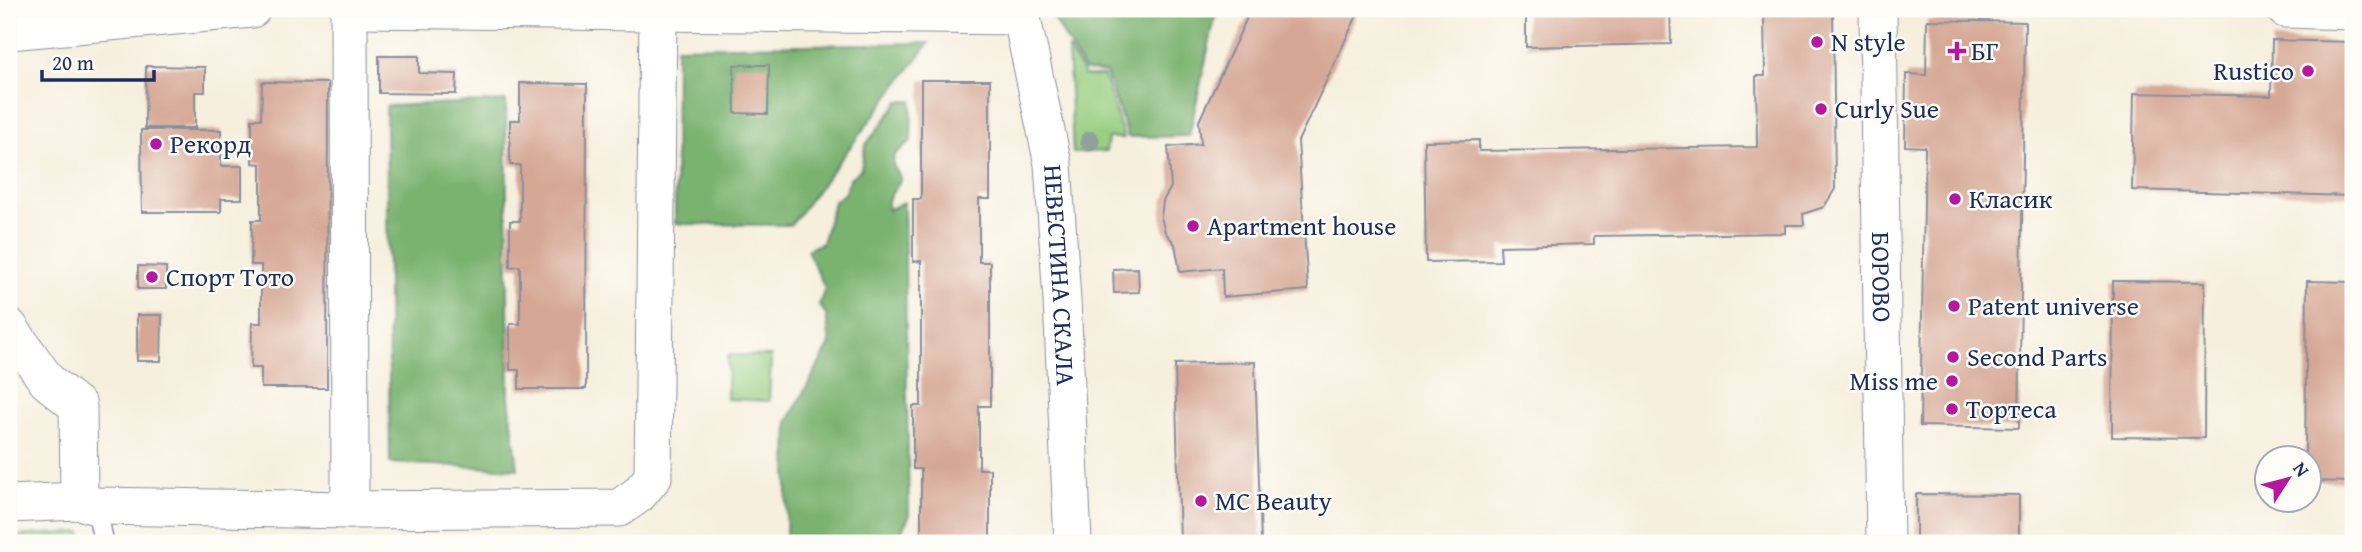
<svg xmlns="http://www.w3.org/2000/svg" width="2362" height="552" font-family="'Gentium Book Plus',serif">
<rect width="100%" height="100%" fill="#fdfcf7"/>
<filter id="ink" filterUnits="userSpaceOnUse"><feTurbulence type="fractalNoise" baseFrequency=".0143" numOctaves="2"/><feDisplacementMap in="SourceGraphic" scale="14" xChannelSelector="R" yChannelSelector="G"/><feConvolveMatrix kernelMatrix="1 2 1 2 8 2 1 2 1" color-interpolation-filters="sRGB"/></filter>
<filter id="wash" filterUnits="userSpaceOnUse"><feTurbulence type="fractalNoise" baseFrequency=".00686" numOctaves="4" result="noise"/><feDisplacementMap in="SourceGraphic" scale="28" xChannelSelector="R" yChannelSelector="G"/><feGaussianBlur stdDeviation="1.57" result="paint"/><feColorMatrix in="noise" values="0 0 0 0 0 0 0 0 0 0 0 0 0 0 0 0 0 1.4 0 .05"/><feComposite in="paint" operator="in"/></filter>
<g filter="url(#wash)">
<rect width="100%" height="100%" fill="#f6efdd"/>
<g fill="#98cf81" stroke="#5a7f70" stroke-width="2">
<polygon points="1068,48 1085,76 1104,76 1124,138 1108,138 1106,151 1073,153"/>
<polygon points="728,355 771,356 769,401 727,399"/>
<polygon points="81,532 83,543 9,543 9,536"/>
</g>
<g fill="#7ab26f" stroke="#4a7066" stroke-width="2">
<polygon points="1053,9 1217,9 1189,136 1128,137 1106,73 1084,70 1053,17"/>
<polygon points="929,43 791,225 675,224 676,47"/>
<polygon points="506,101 509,398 518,469 390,463 386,106"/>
<polygon points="899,101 912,101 911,141 894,155 893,165 901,179 887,201 888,210 904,202 909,517 895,543 786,543 788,421 830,344 826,314 819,305 825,288 807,250 822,243 834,201 845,193 850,178 861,169 865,146"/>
</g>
<g id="blocks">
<g fill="#d6a794">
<polygon points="1251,9 1360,9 1298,141 1308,290 1223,297 1222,268 1180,272 1175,244 1165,232 1161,217 1163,201 1171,187 1168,147 1201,144 1199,121"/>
<polygon points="1526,9 1670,9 1671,44 1526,47"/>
<polygon points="1771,9 1833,9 1835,189 1824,207 1803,214 1804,225 1785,225 1785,233 1594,236 1594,244 1500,246 1501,261 1426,262 1424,141 1479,140 1479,151 1757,147 1756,76 1765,76 1764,16 1772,16"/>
<polygon points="1927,20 2025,22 2019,428 1920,426 1925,147 1905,146 1906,74 1926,75"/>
<polygon points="2272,40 2353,42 2353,196 2132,190 2134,93 2271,96"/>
<polygon points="379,56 419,56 419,73 457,74 456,94 379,93"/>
<polygon points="734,65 769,65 768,114 735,113"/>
<polygon points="146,66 205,67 205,92 195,92 195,128 145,128"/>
<polygon points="921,80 990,80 990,199 979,199 979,262 990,262 990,406 979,406 979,469 990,469 990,543 921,543 921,469 913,469 913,406 921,406 921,261 913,262 913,199 921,199"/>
<polygon points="262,82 328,83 327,388 261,388 261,368 251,368 252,323 261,323 261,265 251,265 252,220 261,220 261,164 252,163 252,119 261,119"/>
<polygon points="520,83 587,84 586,389 519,389 519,370 510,370 510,324 520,324 520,266 510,267 510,221 520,221 520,165 510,165 510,120 520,120"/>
<polygon points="141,130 221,130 221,166 242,166 242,199 221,199 221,212 142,212"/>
<polygon points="138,266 166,267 166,289 138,289"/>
<polygon points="1138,268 1139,292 1114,293 1113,269"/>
<polygon points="2113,281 2205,282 2204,438 2112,437"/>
<polygon points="2307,281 2353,282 2353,482 2310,481 2310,458 2305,458"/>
<polygon points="137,315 162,315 161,361 137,361"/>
<polygon points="1255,362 1261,543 1180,543 1175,364"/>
<polygon points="1916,494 2019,495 2019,543 1916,543"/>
</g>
</g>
</g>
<g filter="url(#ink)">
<use href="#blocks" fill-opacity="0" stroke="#888f9e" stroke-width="2"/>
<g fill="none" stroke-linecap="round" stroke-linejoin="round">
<defs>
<polyline id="lane" points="96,506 104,543"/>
<g id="street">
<polyline points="349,9 350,510"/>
<polyline points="360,9 1020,16"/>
<path id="s1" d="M1020 9 1053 164 1062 300 1073 543"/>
<path id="s2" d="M1878 9 1885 543"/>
<polyline points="2285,9 2353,11"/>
<polyline points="9,31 252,9"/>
<polyline points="9,327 47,381 78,406 79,501"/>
<polyline points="9,504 79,501 96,506 350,510 619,508 638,495 653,477 658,12"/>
</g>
</defs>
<use href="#lane" stroke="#888f9e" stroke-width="22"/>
<use href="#street" stroke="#888f9e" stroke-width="39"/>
<use href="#lane" stroke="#fff" stroke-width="19"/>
<use href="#street" stroke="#fff" stroke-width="37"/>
</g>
<circle fill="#92a09d" cx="1090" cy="141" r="10"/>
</g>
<g fill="#b5179e" stroke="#fdfcf7" stroke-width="2.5">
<circle cx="1817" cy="42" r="7"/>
<path d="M1953.5 40.5h7v7h7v7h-7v7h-7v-7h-7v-7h7z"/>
<circle cx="2308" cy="71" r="7"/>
<circle cx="1821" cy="109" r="7"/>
<circle cx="156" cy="144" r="7"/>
<circle cx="1955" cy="199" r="7"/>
<circle cx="1193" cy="226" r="7"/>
<circle cx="152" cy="277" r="7"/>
<circle cx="1954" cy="306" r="7"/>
<circle cx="1953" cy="357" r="7"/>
<circle cx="1952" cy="381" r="7"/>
<circle cx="1952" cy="409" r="7"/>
<circle cx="1201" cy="501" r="7"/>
</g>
<g text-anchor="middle" stroke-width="5" stroke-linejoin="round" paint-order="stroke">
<g font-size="26" fill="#1b2f5e" stroke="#fdfcf7" text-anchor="start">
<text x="1831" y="51">N style</text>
<text x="1971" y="60">БГ</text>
<text x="2294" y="80" text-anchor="end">Rustico</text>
<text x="1835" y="118">Curly Sue</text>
<text x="170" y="153">Рекорд</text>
<text x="1969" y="208">Класик</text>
<text x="1207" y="235">Apartment house</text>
<text x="166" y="286">Спорт Тото</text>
<text x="1968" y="315">Patent universe</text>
<text x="1967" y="366">Second Parts</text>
<text x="1938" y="390" text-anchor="end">Miss me</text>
<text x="1966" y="418">Тортеса</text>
<text x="1215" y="510">MC Beauty</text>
</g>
<g font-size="26" fill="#1b2f5e" stroke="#fdfcf7">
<text dy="9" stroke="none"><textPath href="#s1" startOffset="270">НЕВЕСТИНА СКАЛА</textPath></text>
<text dy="9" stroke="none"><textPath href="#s2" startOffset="268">БОРОВО</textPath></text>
</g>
</g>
<rect width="2362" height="552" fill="none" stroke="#fdfcf7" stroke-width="35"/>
<g transform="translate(2288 479) rotate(54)"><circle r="33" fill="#fdfcf7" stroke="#a3aaba" stroke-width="2"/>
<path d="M0-5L12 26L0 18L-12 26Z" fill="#b5179e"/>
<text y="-10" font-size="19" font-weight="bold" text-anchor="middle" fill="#1b2f5e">N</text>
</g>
<path d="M42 70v10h112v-10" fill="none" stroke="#1b2f5e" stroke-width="3.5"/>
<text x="52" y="70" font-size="21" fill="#1b2f5e" stroke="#fdfcf7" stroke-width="5" paint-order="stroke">20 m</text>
</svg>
